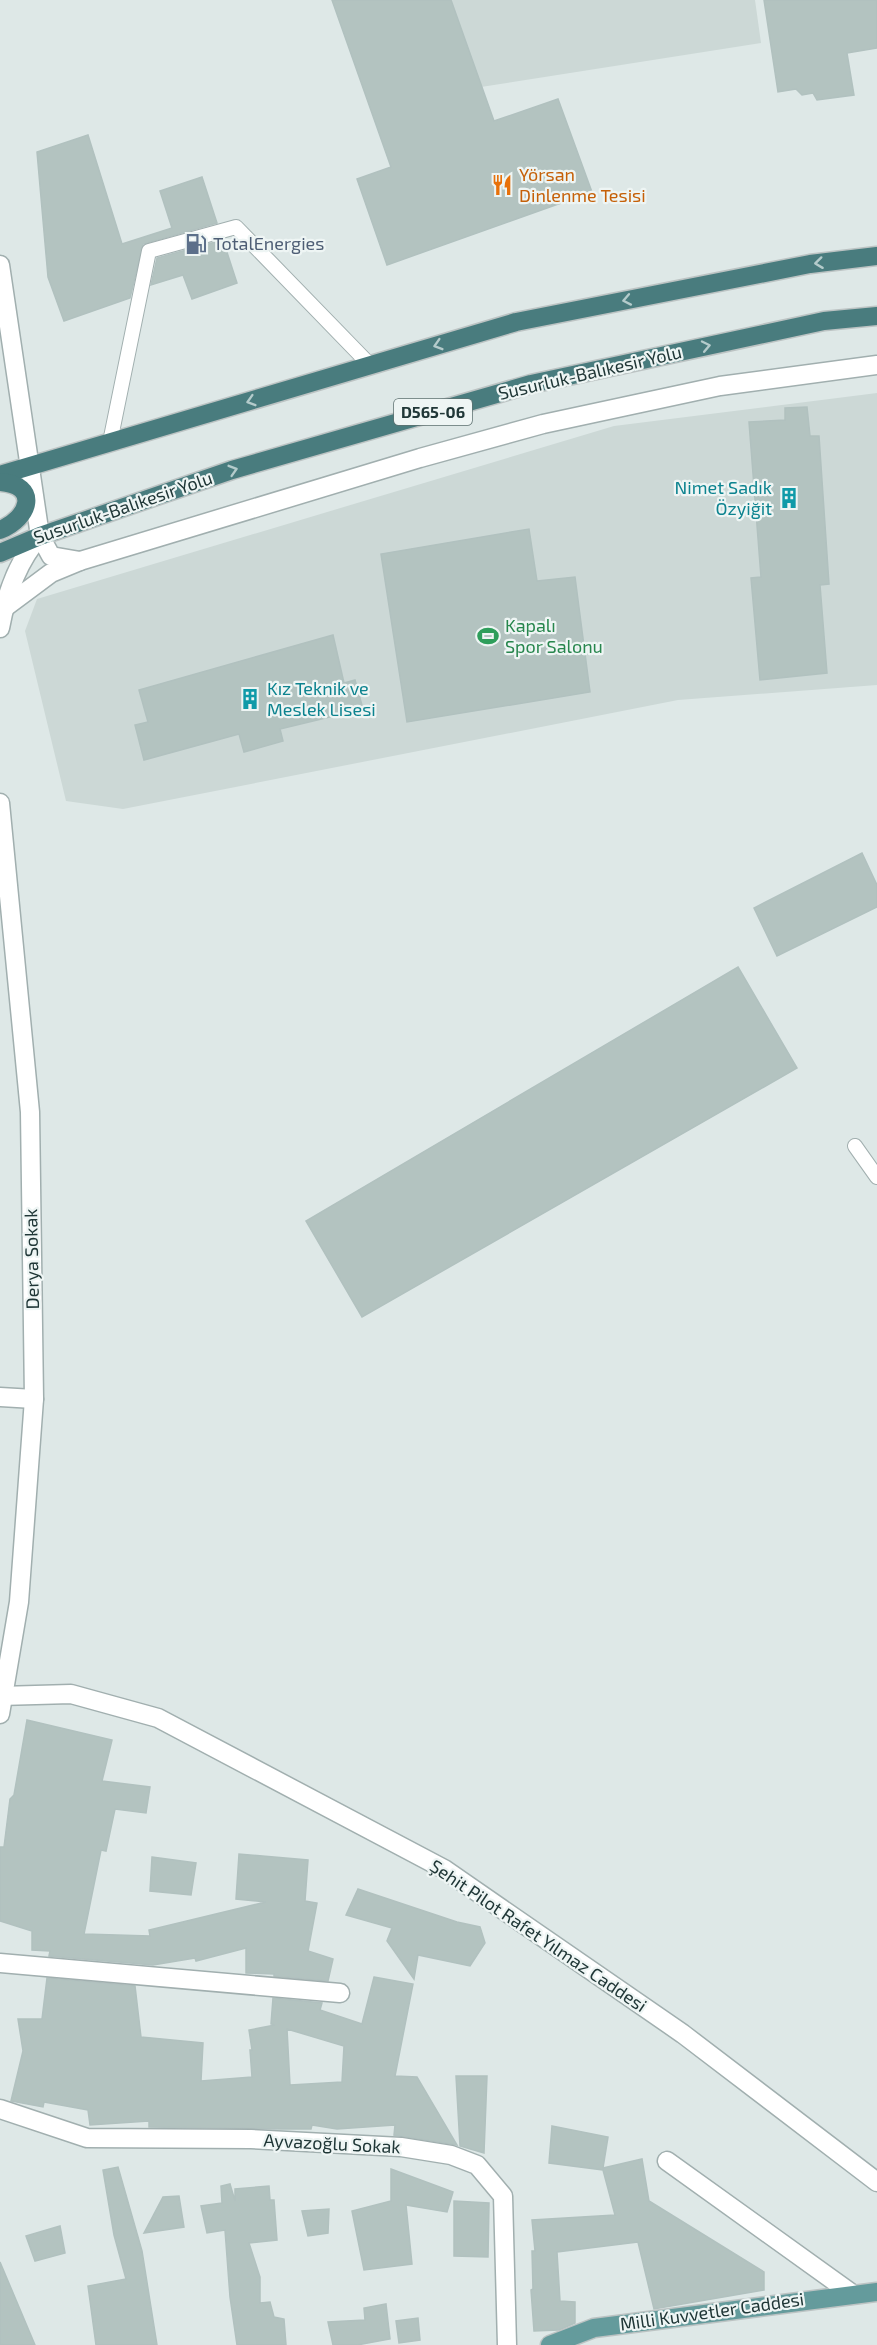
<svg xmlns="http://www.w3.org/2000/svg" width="877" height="2345" font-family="'Exo 2',sans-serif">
<rect width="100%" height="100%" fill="#dee8e7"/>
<g fill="#ccd8d6">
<polygon points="451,0 755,0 761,43 481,87"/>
<polygon points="877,393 877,685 678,700 123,809 66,801 25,631 37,599 614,426"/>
</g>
<g fill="#b3c3c0" stroke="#b1c1bf" stroke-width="1.5" fill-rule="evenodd">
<polygon points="332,0 451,0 494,121 558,99 592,192 387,265 357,179 391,167"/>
<polygon points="764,0 877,0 877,48 847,53 854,95 817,100 813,93 802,95 796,89 778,92"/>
<polygon points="88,135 122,244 172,228 160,191 202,177 217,223 143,244 130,298 64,321 48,277 37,152"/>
<polygon points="223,240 237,283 192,299 183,275 151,285 157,258"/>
<polygon points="807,407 810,436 819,436 829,584 820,585 827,673 760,680 751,578 761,577 749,422 785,420 785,408"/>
<polygon points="529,529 537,581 575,577 590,692 407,722 381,554"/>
<polygon points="333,635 344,683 355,680 363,709 280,729 283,741 244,752 239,734 144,760 135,725 148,722 139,690"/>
<polygon points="862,853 877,885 877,907 777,956 754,908"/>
<polygon points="738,967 797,1068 362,1317 306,1221"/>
<polygon points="27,1720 112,1740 102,1781 150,1787 146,1813 115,1809 106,1851 101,1850 84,1934 150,1936 149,1930 266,1902 236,1899 239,1854 308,1860 305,1901 317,1903 308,1951 333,1959 328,1981 274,1976 274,1974 246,1973 246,1948 196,1961 195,1958 153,1965 49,1956 50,1951 32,1950 32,1931 0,1921 0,1847 4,1847 10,1799 14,1795"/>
<polygon points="152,1857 196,1863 191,1895 150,1891"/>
<polygon points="358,1889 457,1922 480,1927 485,1943 470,1966 418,1955 414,1979 387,1941 392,1928 346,1915"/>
<path d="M374 1977 413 1984 395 2076 417 2077 457 2145 394 2135 395 2125 337 2129 312 2125 311 2129H281L149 2127V2121L90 2125 88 2110 44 2102 43 2107 11 2101 23 2051 18 2019H42L47 1978 135 1986 141 2037 203 2043 201 2081 252 2077 250 2050H252L249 2030 275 2025 271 2024 273 1998 322 2003 320 2010 362 2024ZM287 2029 344 2046 342 2082 290 2085Z"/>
<polygon points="456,2076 487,2076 484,2153 460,2146"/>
<polygon points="552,2126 608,2137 603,2168 642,2159 649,2201 764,2272 764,2290 654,2309 638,2242 557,2252 560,2301 575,2302 575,2323 559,2330 534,2331 531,2290 533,2289 532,2251 535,2251 532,2220 615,2215 603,2170 549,2163"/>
<polygon points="118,2167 142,2251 157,2345 96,2345 88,2286 126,2279 114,2235 103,2170"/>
<polygon points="391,2169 453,2192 447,2212 406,2205 412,2264 364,2270 352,2211 391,2201"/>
<polygon points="230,2184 235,2201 235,2189 269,2186 270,2200 274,2200 277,2240 249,2243 260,2277 260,2303 270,2302 274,2317 284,2319 286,2345 237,2345 230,2297 225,2230 207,2233 201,2206 222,2203 221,2186"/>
<polygon points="179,2196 184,2227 144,2233 163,2197"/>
<polygon points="454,2201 489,2203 488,2257 454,2256"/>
<polygon points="329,2209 328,2233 308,2236 302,2211"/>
<polygon points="60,2226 65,2253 35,2261 26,2236"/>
<polygon points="0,2262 35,2345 0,2345"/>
<polygon points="386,2304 390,2339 357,2345 333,2345 328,2322 365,2320 364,2308"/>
<polygon points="418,2318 420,2340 399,2343 396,2321"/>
</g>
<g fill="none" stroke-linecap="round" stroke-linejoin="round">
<defs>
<g id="service">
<polyline points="110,442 149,251 236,227 370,365"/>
<polyline points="855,1146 877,1177"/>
</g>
<g id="minor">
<polyline points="0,265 40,536 51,556 80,561 420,458 543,424 720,386 877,365"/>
<polyline points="4,608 51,573 80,561"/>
<path d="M0 628C6 595 17 562 40 536"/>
<polyline points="0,803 30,1112 34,1399 19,1602 0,1714"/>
<polyline points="0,1397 34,1399"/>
<polyline points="0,1696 71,1694 158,1718 444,1869 683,2034 877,2182"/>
<polyline points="0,1963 340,1993"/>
<polyline points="0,2109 87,2138 251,2139 401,2147 451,2155 477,2165 503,2196 507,2345"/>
<polyline points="667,2161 851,2293"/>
</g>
<polyline id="primary" points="550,2345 594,2328 877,2292"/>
<g id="trunk">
<polyline points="0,475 516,322 810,264 877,256"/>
<path d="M0 482C40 485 30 518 0 530"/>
<polyline points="0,553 40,536 232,470 531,384 824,321 877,316"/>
</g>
</defs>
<use href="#service" stroke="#a1afaf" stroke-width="16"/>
<use href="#minor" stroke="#a1afaf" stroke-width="21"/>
<use href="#primary" stroke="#bcc3c3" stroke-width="21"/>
<use href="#trunk" stroke="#bcc3c3" stroke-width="21"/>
<use href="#service" stroke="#fff" stroke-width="14"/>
<use href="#minor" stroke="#fff" stroke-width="18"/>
<use href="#primary" stroke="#649b9c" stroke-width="18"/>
<use href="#trunk" stroke="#497c7e" stroke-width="18"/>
</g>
<defs><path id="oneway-chevron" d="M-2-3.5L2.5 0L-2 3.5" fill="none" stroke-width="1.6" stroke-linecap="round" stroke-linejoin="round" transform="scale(1.5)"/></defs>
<g stroke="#b4cbcb">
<use href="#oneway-chevron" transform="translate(819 263) rotate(173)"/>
<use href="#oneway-chevron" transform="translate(627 300) rotate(169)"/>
<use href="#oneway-chevron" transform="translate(438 345) rotate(163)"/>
<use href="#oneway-chevron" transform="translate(706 346) rotate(-12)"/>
<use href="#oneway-chevron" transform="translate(251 401) rotate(163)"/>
<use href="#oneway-chevron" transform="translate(233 470) rotate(-17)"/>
</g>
<defs>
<symbol id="restaurant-bare" viewBox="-9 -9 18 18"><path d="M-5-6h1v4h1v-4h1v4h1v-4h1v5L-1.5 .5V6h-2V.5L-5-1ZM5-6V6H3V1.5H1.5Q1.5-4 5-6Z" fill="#e8710a" stroke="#eef5f4" stroke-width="2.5" paint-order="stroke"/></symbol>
<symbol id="fuel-bare" viewBox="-9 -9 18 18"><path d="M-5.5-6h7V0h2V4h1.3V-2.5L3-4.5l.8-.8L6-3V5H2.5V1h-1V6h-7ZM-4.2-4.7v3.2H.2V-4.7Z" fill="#5c6f8a" stroke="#eef5f4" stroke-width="2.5" paint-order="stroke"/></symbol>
<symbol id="building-bare" viewBox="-9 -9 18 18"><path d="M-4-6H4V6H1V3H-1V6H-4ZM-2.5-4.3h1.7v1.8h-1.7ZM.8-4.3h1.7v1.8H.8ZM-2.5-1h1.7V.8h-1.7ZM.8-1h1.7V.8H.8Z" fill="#0f9aa8" stroke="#eef5f4" stroke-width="2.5" paint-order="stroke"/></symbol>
<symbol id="stadium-bare" viewBox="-9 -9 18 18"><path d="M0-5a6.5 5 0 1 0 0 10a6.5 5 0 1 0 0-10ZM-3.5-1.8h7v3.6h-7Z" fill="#2e9e5b" stroke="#eef5f4" stroke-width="2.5" paint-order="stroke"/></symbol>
</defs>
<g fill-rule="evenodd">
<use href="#restaurant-bare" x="487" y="170" width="30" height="30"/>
<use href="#fuel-bare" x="181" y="229" width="30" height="30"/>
<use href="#building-bare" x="774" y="483" width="30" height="30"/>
<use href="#stadium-bare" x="473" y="621" width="30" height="30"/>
<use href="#building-bare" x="235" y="684" width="30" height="30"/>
</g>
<g text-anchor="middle" stroke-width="4.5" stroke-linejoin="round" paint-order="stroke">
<rect fill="#eef5f4" stroke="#5e7070" stroke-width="1.5" x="394" y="399" width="78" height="26" rx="4.5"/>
<g font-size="16" font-weight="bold" fill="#203737">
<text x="433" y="418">D565-06</text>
</g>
<g font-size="18" fill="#c56008" stroke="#eef5f4" text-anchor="start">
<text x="519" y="181">Yörsan<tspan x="519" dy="21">Dinlenme Tesisi</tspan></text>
</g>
<g font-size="18" fill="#4e5e75" stroke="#eef5f4" text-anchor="start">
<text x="213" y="250">TotalEnergies</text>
</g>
<g font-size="18" fill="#203737" stroke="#eef5f4">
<text transform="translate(590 373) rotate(-13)" y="6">Susurluk-Balıkesir Yolu</text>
<text transform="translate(123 508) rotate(-19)" y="6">Susurluk-Balıkesir Yolu</text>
<text transform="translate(32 1259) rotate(-91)" y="6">Derya Sokak</text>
<text transform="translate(538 1936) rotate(34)" y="6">Şehit Pilot Rafet Yılmaz Caddesi</text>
<text transform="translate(332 2144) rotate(3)" y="6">Ayvazoğlu Sokak</text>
<text transform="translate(712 2312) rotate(-8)" y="6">Milli Kuvvetler Caddesi</text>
</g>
<g font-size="18" fill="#0d838f" stroke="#eef5f4" text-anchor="end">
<text x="772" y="494">Nimet Sadık<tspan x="772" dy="21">Özyiğit</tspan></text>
<text x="267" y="695" text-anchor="start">Kız Teknik ve<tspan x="267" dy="21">Meslek Lisesi</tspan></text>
</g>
<g font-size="18" fill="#27864d" stroke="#eef5f4" text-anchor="start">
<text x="505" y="632">Kapalı<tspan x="505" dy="21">Spor Salonu</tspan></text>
</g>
</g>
</svg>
